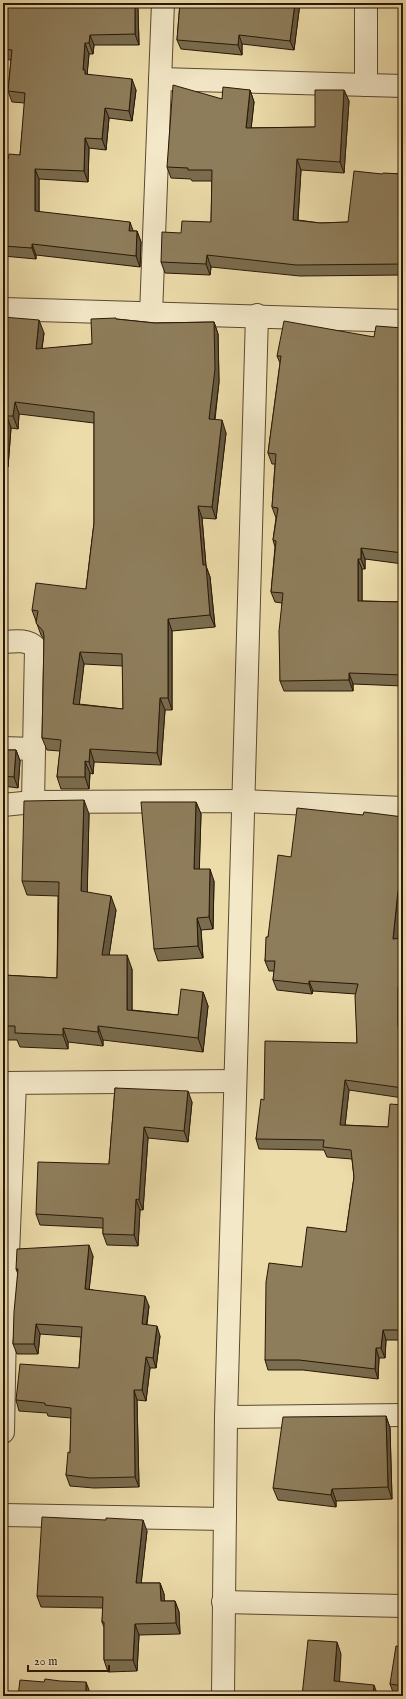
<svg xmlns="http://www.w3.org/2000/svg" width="406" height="1699" font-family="'IM FELL English',serif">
<rect width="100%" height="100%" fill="#ecdcaa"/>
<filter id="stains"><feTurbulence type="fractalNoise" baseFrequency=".005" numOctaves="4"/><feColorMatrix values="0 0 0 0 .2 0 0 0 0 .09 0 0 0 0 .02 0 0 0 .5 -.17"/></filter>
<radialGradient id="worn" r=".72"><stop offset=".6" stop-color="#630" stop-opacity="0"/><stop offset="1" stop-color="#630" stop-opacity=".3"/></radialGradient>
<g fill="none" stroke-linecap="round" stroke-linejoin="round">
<defs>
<g id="street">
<polyline points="160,79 403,86"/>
<polyline points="366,85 366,3"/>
<polyline points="3,309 403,321"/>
<polyline points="151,314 163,3"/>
<path d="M3 642C15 641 28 639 36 648L33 802"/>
<polyline points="3,748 34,749"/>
<polyline points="3,805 33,802 245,801 403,808"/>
<polyline points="3,1083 235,1081"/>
<polyline points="226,1417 403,1415"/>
<polyline points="3,1432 5,1327 15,1083"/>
<polyline points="3,1515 225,1519"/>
<polyline points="223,1602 403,1606"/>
<polyline points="223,1696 226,1417 257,315"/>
</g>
</defs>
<use href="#street" stroke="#5a482f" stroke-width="24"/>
<use href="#street" stroke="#f3e8c8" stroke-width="22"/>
</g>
<g fill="#7a6c4e" stroke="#291706" fill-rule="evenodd">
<polygon points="3,3 136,3 138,9 139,45 94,45 93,54 89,54 87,74 136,90 132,121 109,118 106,150 89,148 88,182 39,179 39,212 133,231 137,231 141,242 140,267 36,255 36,259 3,256 3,158 8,159 20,155 25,103 12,102 8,91 11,60 3,59"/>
<polygon points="180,3 300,3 294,50 242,44 242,55 181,49 177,40"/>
<polygon points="327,3 336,3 336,4"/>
<polygon points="250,90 254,102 251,128 315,127 344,90 349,101 344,173 301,170 298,220 320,223 348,222 382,174 403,174 403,275 300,276 211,267 210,275 165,273 161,262 181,233 211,222 212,181 192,181 191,179 171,178 167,167 222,99"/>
<path d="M3 317 44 333 42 349 92 344 116 319 155 323 214 322 218 334 219 382 215 420 226 433 216 519 202 518 206 566 210 577 215 627 172 631V710H165L161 765 94 762 93 774 90 773 89 789H61L57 777 60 751 47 750 42 738 44 639 41 635 32 610 86 589 94 523V423L19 414 18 429 11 428 8 467 3 466ZM84 664 123 666V709L79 704Z"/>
<polygon points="403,328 403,564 365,559 365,569 362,569 362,601 403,602 403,686 353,684 353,691 284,691 280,681 282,603 275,602 271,592 275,547 273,540 276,518 272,507 275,464 272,464 268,453 280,363 277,356 374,337"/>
<polygon points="3,750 16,750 20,761 18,788 3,786"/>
<polygon points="196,802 201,814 199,869 214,881 213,929 201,930 203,958 158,961 154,949"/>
<polygon points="89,814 87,892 116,910 109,955 132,969 132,1010 178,1015 203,992 208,1006 203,1052 103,1040 103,1046 68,1042 68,1049 20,1047 17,1040 3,1040 3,975 57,978 58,896 27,895 22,881"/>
<polygon points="363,815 403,817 403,901 402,901 398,939 403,938 403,997 401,997 402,1027 403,1027 403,1098 349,1090 345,1125 388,1127 403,1105 403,1340 386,1340 385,1358 379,1358 378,1379 303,1370 268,1370 265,1360 302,1267 346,1232 354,1177 352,1159 327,1157 324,1150 259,1149 256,1139 264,1100 357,1043 356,994 313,991 312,994 277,990 273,980 274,971 269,971 265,961 268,937 291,857"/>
<polygon points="115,1088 192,1102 188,1142 148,1138 143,1210 140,1210 138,1246 107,1245 103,1234 103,1228 40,1225 36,1214 109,1164"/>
<polygon points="93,1256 89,1289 149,1306 147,1325 160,1336 156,1368 150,1368 146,1401 137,1400 139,1487 94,1488 70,1486 66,1475 70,1453 71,1418 48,1416 47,1413 19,1411 16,1400 79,1368 81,1337 40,1334 38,1354 17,1354 13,1344 18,1274 16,1269"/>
<polygon points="386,1416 390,1428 392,1499 336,1501 336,1507 278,1500 273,1488"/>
<polygon points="403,1506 403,1538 400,1530"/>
<polygon points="147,1531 141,1583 160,1583 164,1594 164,1601 175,1601 179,1612 180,1634 139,1635 137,1671 108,1672 104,1660 104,1627 102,1622 103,1608 41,1607 37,1596"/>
<polygon points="403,1647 403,1696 394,1695 390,1684"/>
</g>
<g fill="#635840" stroke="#291706">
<polygon points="135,3 136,3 138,9 139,45 135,34"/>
<polygon points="295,3 300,3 294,50 290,41"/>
<polygon points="90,35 94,45 93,54 89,43"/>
<polygon points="239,35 242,44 242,55 238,45"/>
<polygon points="85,43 89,54 87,76 89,81 83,70"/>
<polygon points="132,79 136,90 132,121 129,111"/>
<polygon points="250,90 254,102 250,139 246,128"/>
<polygon points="344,90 349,101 344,173 340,162"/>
<polygon points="105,108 109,118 106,150 102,139"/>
<polygon points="85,138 89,148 88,182 84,171"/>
<polygon points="297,159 301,170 297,231 293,220"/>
<polygon points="35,169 39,179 39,222 35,211"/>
<polygon points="130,222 134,233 129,231"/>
<polygon points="137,231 141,242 140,267 136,256"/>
<polygon points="32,244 36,255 36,259 32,248"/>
<polygon points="207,255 211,267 210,275 206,264"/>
<polygon points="39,320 44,333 40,361 36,349"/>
<polygon points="214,322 218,334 219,382 213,431 209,419"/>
<polygon points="15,402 19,414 18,429 13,416"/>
<polygon points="7,416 11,428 8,467 4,455"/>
<polygon points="222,420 226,433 216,519 212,507"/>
<polygon points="198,506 202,518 206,566 210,577 215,627 210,615 203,565"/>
<polygon points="361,548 365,559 365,569 361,559"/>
<polygon points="358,559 362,569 362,611 358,601"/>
<polygon points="168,619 172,631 172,710 168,698"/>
<polygon points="80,652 84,664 78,716 73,704"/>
<polygon points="349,673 353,684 353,691 349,680"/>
<polygon points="160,698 165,710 161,765 157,753"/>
<polygon points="90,749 94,762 93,774 89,762"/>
<polygon points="16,750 20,761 18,788 14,777"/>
<polygon points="85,761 90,773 89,789 85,777"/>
<polygon points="84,800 89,814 87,905 81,891"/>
<polygon points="196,802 201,814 199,881 194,869"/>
<polygon points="210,869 214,881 213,929 209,917"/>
<polygon points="398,891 402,901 397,949 393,939"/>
<polygon points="111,896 116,910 107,969 102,955"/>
<polygon points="197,918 201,930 203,958 198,946"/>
<polygon points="127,955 132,969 132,1024 127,1010"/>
<polygon points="309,981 313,991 312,994 309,984"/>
<polygon points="398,987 401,997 402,1037 398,1027"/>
<polygon points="203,992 208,1006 203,1052 198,1038"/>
<polygon points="98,1026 103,1040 103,1046 98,1032"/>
<polygon points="63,1028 68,1042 68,1049 63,1035"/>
<polygon points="345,1080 349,1090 344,1135 340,1125"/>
<polygon points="188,1091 192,1102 188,1142 184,1131"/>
<polygon points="144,1127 148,1138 143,1210 139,1200"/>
<polygon points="136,1199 140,1210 138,1246 134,1235"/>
<polygon points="89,1245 93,1256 88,1299 85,1289"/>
<polygon points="145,1296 149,1306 145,1334 142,1324"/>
<polygon points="36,1324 40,1334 38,1354 34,1344"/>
<polygon points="157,1326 160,1336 156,1368 153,1358"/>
<polygon points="383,1330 386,1340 385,1358 381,1348"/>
<polygon points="376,1348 379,1358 378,1379 375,1369"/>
<polygon points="146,1357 150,1368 146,1401 142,1390"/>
<polygon points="134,1390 137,1400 139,1487 135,1477"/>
<polygon points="386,1416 390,1428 392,1499 388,1487"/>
<polygon points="332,1489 336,1501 336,1507 331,1495"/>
<polygon points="143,1520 147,1531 140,1594 136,1583"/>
<polygon points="160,1583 164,1594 165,1612 161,1601"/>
<polygon points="175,1601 179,1612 180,1634 176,1623"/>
<polygon points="135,1624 139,1635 137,1671 133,1660"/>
<polygon points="337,1642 341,1654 339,1692 334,1681"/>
<polygon points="86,1682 89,1690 88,1696 86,1696"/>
<polygon points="374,1685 378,1696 373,1696"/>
</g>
<g fill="#8e7d5b" stroke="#291706" fill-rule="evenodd">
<polygon points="3,3 135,3 135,34 90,35 89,43 85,43 83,70 85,70 85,74 132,79 129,111 105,108 102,139 85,138 84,171 35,169 35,211 130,222 129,231 137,231 136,256 32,244 32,248 3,246 3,158 8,159 9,154 20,155 25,93 8,91 12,50 3,49"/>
<polygon points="180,3 295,3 290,41 239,35 238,45 177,40"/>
<polygon points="173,85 222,99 223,87 250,90 246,128 315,127 315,90 344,90 340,162 297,159 293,220 320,223 348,222 354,171 382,174 383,173 403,174 403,264 296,265 207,255 206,264 161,262 162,232 181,233 182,221 211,222 212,170 188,170 188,168 167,167"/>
<path d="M3 317 39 320 36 349 92 344 91 319 116 318V319L155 323 214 322 215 369 209 419 222 420 212 507 198 506 203 565H206L210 615 168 619V698H160L157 753 90 749 89 762 85 761V777H57L61 740 42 738 44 636 43 631 36 623 38 611 32 610 36 583 86 589 94 523V412L15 402 13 416H7L4 455H3ZM80 652 122 654 123 709 73 704Z"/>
<polygon points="284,321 374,337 376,326 403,328 403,553 361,548 361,559 358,559 358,601 403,602 403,675 349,673 349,680 280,681 279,631 283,593 271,592 276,541 273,540 278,508 272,507 276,454 268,453 281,356 277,356"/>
<polygon points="3,750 16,750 14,777 3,776"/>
<polygon points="84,800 81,891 111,896 102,955 127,955 127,1010 178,1015 181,989 203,992 198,1038 98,1026 98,1032 63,1028 63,1035 15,1033 15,1026 3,1026 3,975 57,978 59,882 22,881 24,801"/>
<polygon points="141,802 196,802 194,869 210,869 209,917 197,918 198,946 154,949"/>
<polygon points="297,808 363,815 364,812 403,817 403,890 398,891 393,939 403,938 403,986 398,987 398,1027 403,1027 403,1088 345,1080 340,1125 388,1127 390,1104 403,1105 403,1330 383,1330 381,1348 376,1348 375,1369 299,1360 265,1360 266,1282 269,1263 302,1267 307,1227 346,1232 354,1177 351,1150 323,1147 324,1140 256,1139 261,1099 264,1100 265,1041 357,1043 355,996 358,984 309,981 309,984 273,980 275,961 265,961 266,937 268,937 278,855 291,857"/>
<polygon points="115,1088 188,1091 184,1131 144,1127 139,1200 136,1199 134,1235 103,1234 103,1218 36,1214 38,1162 109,1164"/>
<polygon points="89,1245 85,1289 145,1296 142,1324 157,1326 153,1358 146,1357 142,1390 134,1390 135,1477 90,1478 66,1475 68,1452 70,1453 71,1408 45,1405 45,1403 16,1400 20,1364 79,1368 82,1327 36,1324 34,1344 13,1344 14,1312 18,1269 16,1269 17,1249"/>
<polygon points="386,1416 388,1487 332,1489 331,1495 273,1488 283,1417"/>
<polygon points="403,1506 403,1531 400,1530"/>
<polygon points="42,1517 106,1520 106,1518 143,1520 136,1583 160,1583 161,1601 175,1601 176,1623 135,1624 133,1660 104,1660 104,1622 102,1622 103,1597 37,1596"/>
<polygon points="308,1640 337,1642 334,1681 374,1685 373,1696 302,1696"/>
<polygon points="396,1646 403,1647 403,1686 390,1684"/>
<polygon points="45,1679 60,1681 86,1682 86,1696 18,1696 20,1680 44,1682"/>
</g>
<rect width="406" height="1699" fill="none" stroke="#ecdcaa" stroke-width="16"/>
<rect x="4" y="4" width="398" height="1691" fill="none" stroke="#291706" stroke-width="2"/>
<rect x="8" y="8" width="390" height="1683" fill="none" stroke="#291706"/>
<path d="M28 1665v6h81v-6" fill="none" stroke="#291706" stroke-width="2"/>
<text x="34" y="1665" font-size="12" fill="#291706" stroke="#f3e8c8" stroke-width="3" paint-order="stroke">20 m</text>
<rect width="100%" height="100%" filter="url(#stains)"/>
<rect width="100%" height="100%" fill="url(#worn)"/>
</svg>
